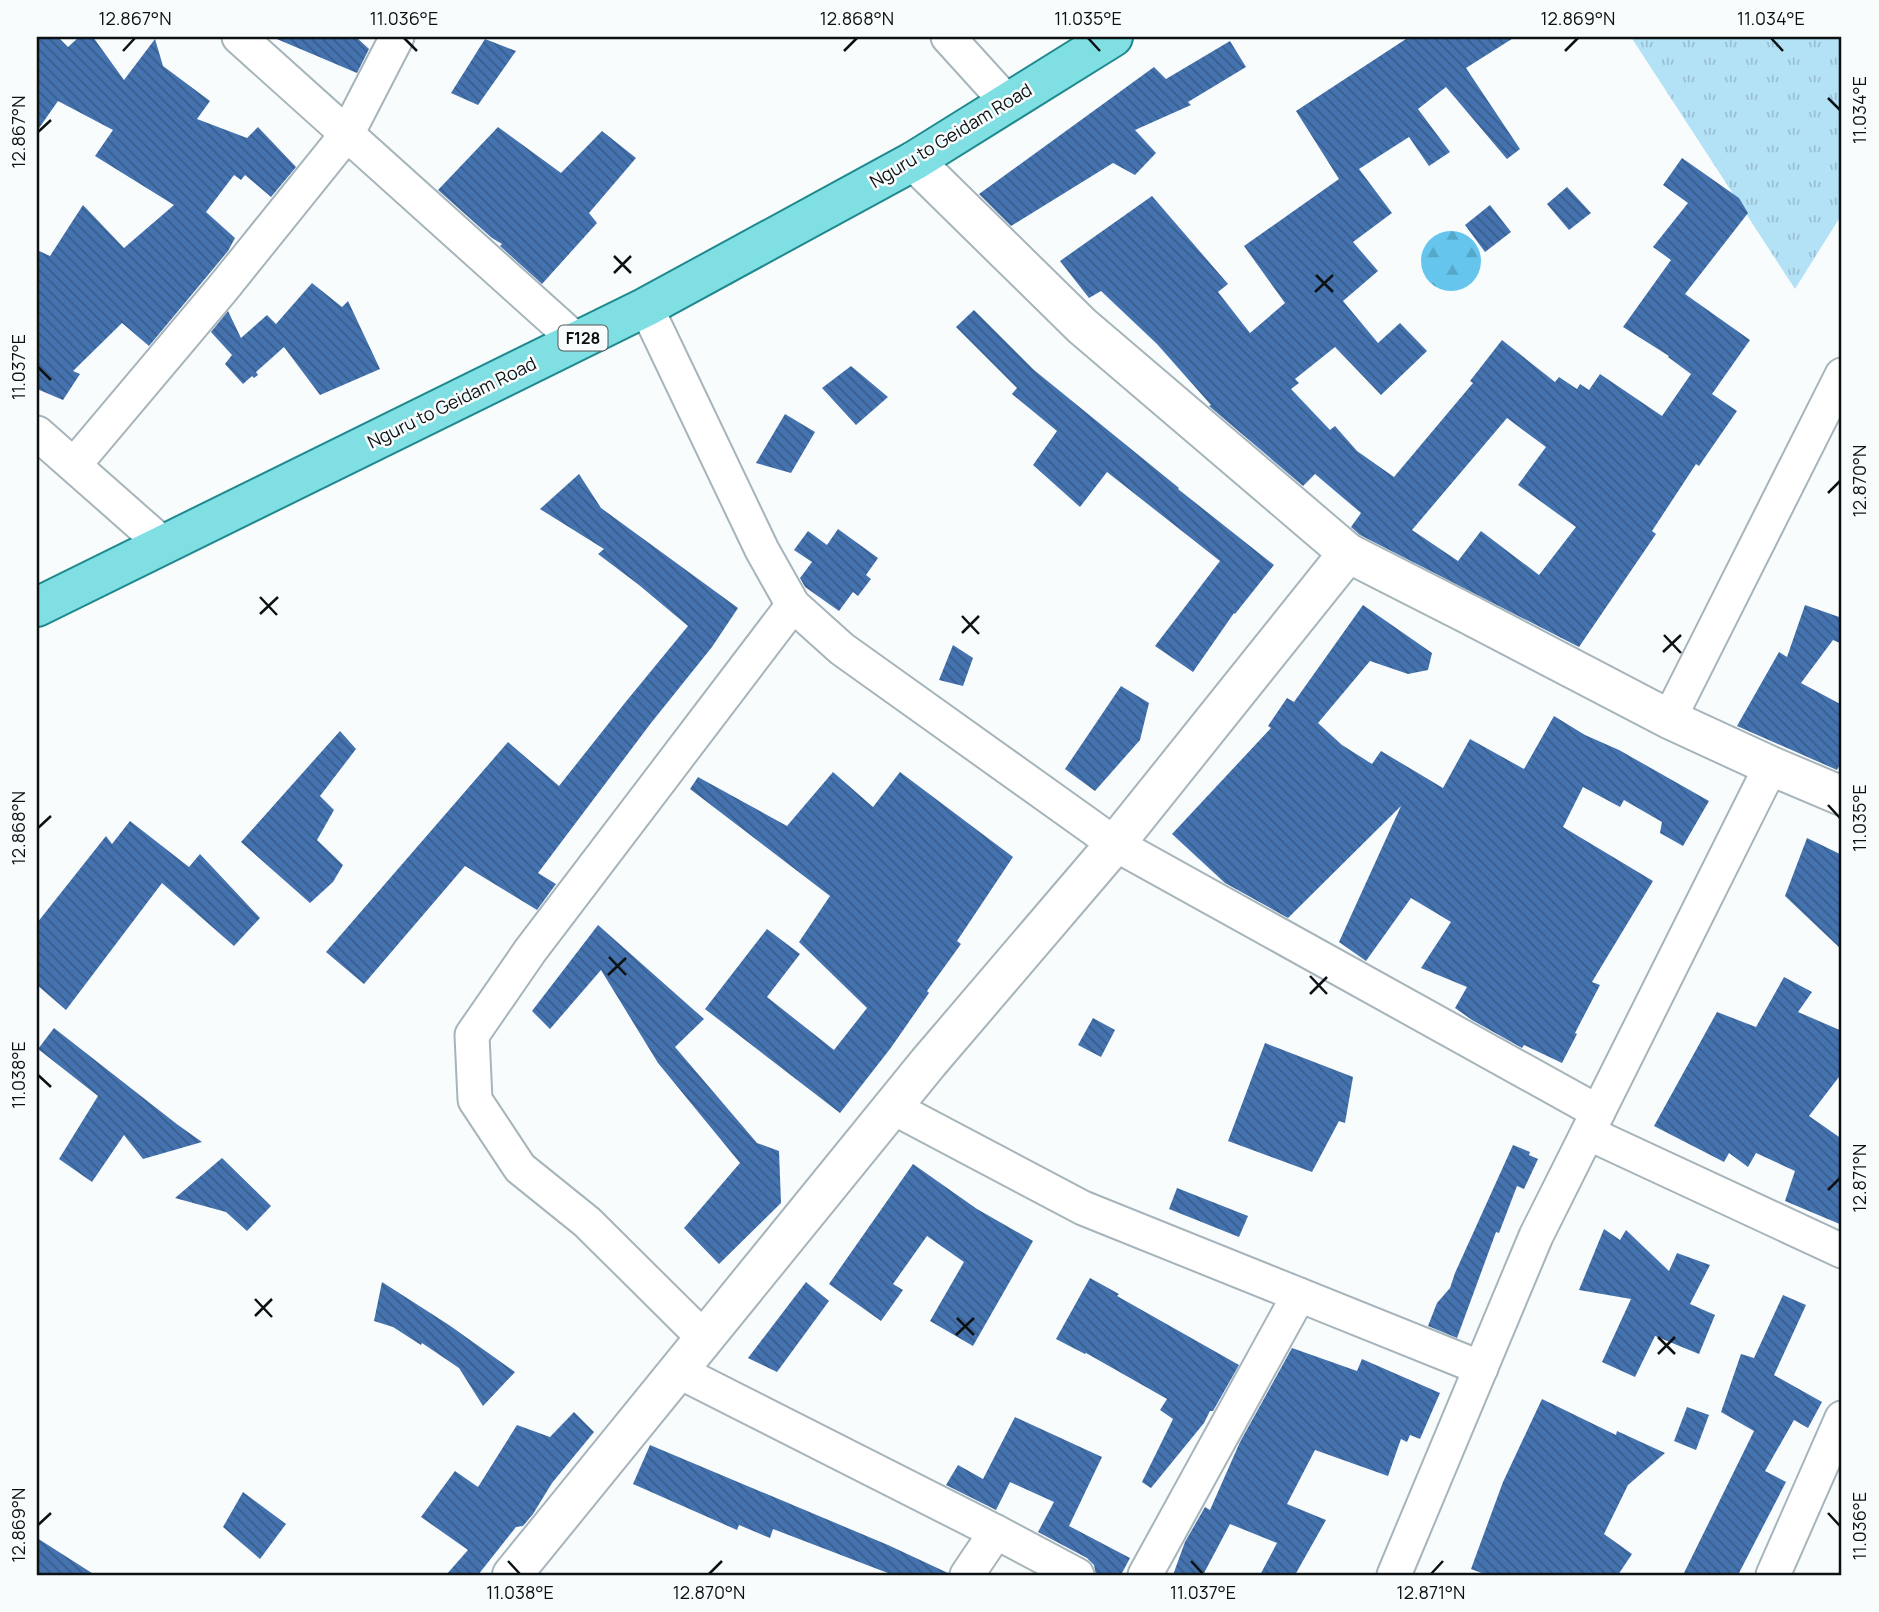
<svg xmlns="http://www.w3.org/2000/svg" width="1879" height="1612" font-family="Manrope,sans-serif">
<defs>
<pattern id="forest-firs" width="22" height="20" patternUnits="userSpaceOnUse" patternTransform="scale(1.75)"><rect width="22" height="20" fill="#65c5ed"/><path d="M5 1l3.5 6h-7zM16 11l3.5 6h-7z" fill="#56a8ca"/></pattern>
<pattern id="park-tufts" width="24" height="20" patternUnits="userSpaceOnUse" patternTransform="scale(1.75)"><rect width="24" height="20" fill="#b3e1f6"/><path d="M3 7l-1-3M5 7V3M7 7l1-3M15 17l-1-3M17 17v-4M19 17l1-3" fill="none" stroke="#99c0d2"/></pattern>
<pattern id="building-back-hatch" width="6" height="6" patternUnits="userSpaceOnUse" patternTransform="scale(1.75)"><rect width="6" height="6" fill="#4573af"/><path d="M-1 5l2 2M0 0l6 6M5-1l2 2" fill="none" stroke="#385d8d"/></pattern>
</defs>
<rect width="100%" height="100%" fill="#f9fcfd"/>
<circle fill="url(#forest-firs)" cx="1451" cy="261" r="30"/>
<polygon fill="url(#park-tufts)" points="1631,37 1842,37 1842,214 1795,289"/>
<g fill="url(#building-back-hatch)" fill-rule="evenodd">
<polygon points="37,37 58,37 68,47 79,37 93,37 124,80 155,39 163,66 210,101 197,119 247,138 258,127 296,167 271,197 245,175 241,180 234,175 206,212 235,238 228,251 149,346 122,323 73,371 80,374 63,400 37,389 37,250 50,256 83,205 124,248 174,205 95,156 113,130 58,101 37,131"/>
<polygon points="272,37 356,37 369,49 357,73"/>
<path d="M1409 37H1515L1466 68 1520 149 1507 159 1446 87 1418 109 1450 152 1429 166 1409 137 1359 169 1392 213 1353 242 1378 271 1343 301 1378 343 1400 323 1427 351 1381 395 1335 347 1295 379 1299 383 1291 389 1330 430 1335 426 1357 451 1394 477 1473 383 1470 381 1502 340 1555 382 1559 377 1577 389 1580 384 1589 390 1600 374 1662 416 1691 374 1668 357 1669 356 1623 327 1671 260 1653 247 1688 203 1663 185 1682 158 1739 198 1748 213 1685 294 1750 340 1712 394 1737 411 1699 466 1696 464 1652 531 1656 534 1579 647 1360 535 1351 527 1361 513 1315 474 1303 486 1209 406 1211 405 1157 344 1101 291 1089 298 1060 261 1152 196 1228 284 1218 292 1250 333 1285 303 1244 246 1339 179 1296 111ZM1507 418 1546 447 1518 485 1576 527 1539 575 1481 531 1458 561 1412 530Z"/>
<polygon points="485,39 516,51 478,105 451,93"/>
<polygon points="1230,41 1246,67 1188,102 1191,105 1135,130 1156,153 1135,175 1113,163 1011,226 979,194 1154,67 1166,79"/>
<polygon points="498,127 561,173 602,131 636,158 589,213 597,223 542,284 500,246 502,244 492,238 438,190"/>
<polygon points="1567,187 1591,213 1569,230 1547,204"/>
<polygon points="1490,205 1511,232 1485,252 1465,225"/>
<polygon points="312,283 342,307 348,301 380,369 320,395 284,347 256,372 258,375 254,378 252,376 243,384 225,364 232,355 211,332 228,311 241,338 267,315 276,324"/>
<polygon points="974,310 1034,370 1179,488 1178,489 1274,565 1235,614 1234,613 1193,672 1155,646 1220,561 1107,472 1080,507 1033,465 1057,431 1012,394 1017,388 956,327"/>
<polygon points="851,366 888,397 856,425 822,388"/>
<polygon points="785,414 815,432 791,473 756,463"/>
<polygon points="579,474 601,508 738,608 712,647 651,723 538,873 556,884 537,910 465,866 364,984 326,952 508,742 559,786 624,704 688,626 639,585 598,554 604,549 540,509"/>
<polygon points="838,529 878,558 866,575 871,579 858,596 853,592 839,611 805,587 800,578 812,562 794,550 808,531 827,545"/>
<polygon points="1363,605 1432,653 1428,670 1408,674 1370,661 1318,723 1342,745 1372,764 1381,751 1443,788 1470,739 1524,769 1554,716 1585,735 1619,750 1709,801 1683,846 1660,833 1662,822 1624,800 1620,807 1583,787 1563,827 1653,881 1592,982 1600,985 1575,1033 1577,1034 1562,1063 1524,1045 1522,1048 1472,1020 1455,1008 1467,987 1421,968 1451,922 1411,898 1366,961 1339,942 1401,806 1288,918 1225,883 1172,834 1271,728 1268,726 1287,698 1294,702"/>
<polygon points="1805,605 1842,618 1842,644 1833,640 1801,683 1842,705 1842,761 1837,770 1737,726 1779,652 1787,657"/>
<polygon points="953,645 973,658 963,686 939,680"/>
<polygon points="1121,686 1149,703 1140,740 1095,791 1065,769"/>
<polygon points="340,731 356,749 320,796 334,810 317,840 343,865 333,882 310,903 241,842"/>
<polygon points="833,772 873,807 900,772 1013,857 957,941 961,944 927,991 929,993 890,1049 840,1113 705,1009 767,929 800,954 767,997 834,1050 867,1008 799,942 830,896 690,789 698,777 787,826"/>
<polygon points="130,821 189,867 200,854 260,918 234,946 162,883 66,1010 37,985 37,923 106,836 112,844"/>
<polygon points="1807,838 1842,855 1842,950 1785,896"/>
<polygon points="598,925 704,1019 675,1047 757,1143 779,1151 781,1203 719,1264 684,1228 740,1163 658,1063 601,970 550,1029 532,1011"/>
<polygon points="1784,977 1812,992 1798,1012 1842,1031 1842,1073 1809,1116 1842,1139 1842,1225 1785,1201 1795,1171 1756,1153 1748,1167 1729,1153 1724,1162 1654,1126 1717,1012 1756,1027"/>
<polygon points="1093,1018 1115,1030 1101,1057 1078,1045"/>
<polygon points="54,1028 178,1125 202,1142 143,1159 124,1135 92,1182 59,1159 98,1096 38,1049"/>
<polygon points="1265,1043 1353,1077 1345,1123 1339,1121 1312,1172 1228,1141"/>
<polygon points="1513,1145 1530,1152 1529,1155 1538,1159 1524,1189 1517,1186 1499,1233 1496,1232 1457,1338 1428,1326 1437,1303 1450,1288 1455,1273"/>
<polygon points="222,1158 271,1206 247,1231 226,1212 175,1198"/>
<polygon points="913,1164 977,1209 1033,1241 973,1346 930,1321 964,1262 927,1236 893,1284 903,1290 881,1321 829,1284"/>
<polygon points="1177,1188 1248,1216 1239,1237 1169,1209"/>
<polygon points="1604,1229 1620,1240 1626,1230 1669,1271 1677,1253 1710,1265 1690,1304 1715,1315 1699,1354 1655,1336 1635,1377 1602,1362 1631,1299 1579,1290"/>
<polygon points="1090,1278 1119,1294 1117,1296 1239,1365 1213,1411 1210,1411 1204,1423 1151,1488 1142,1482 1173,1419 1160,1410 1167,1399 1086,1353 1085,1354 1056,1339"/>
<polygon points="382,1282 449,1325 515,1372 483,1406 459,1368 422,1343 421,1345 393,1327 374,1321"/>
<polygon points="806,1282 829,1301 777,1372 748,1358"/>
<polygon points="1783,1295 1806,1305 1774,1375 1822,1402 1808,1428 1794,1420 1765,1471 1786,1482 1738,1575 1683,1575 1754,1431 1721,1412 1741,1354 1754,1358"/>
<polygon points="1292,1348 1357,1371 1362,1359 1440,1393 1420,1439 1410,1435 1407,1442 1401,1439 1388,1476 1315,1450 1287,1504 1326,1520 1295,1575 1260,1575 1277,1543 1230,1524 1203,1575 1173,1575 1185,1542 1205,1507 1210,1510 1240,1442"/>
<polygon points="1542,1399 1616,1435 1617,1431 1665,1453 1628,1485 1604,1534 1632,1554 1618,1575 1487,1575 1471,1569 1503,1482"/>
<polygon points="1687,1407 1709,1415 1696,1450 1674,1441"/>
<polygon points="574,1412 594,1432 552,1483 533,1514 523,1526 516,1527 478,1575 446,1575 468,1550 421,1517 455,1471 478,1487 517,1425 550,1437"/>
<polygon points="1015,1417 1102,1457 1069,1526 1130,1558 1121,1575 1096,1575 1094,1565 1087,1558 1038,1532 1054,1502 1010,1482 996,1510 946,1485 958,1465 983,1479"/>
<polygon points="650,1445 888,1545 948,1573 948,1575 893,1575 773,1529 770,1538 739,1525 737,1530 633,1484"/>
<polygon points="243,1492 286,1524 260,1559 223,1527"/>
<polygon points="37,1538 95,1575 37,1575"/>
</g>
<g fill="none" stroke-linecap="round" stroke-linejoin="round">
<defs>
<g id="street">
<polyline points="239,37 577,341"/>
<polyline points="948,37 1007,102"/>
<polyline points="646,307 762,550 793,605 842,649 1115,844 1598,1112"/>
<polyline points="37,433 164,545"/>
<polyline points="74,465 223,288 347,134 397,37"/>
<polyline points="1669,719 1842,375"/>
<polyline points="892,1107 1083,1208 1481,1368"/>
<polyline points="1588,1133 1842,1251"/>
<polyline points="704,1338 587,1222 520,1168 475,1100 472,1035 530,951 793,605"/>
<polyline points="678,1371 996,1532 1077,1575"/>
<polyline points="967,1575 996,1532"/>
<polyline points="1145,1575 1299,1295"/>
<polyline points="1394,1575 1536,1236 1771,766"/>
<polyline points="1773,1575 1842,1418"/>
</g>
<g id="secondary">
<polyline points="914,161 1082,326 1348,553 1468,614 1669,719 1771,766 1842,796"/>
<polyline points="512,1575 928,1063 1115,844 1348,553"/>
</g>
<polyline id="primary" points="37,607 646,307 914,161 1113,37"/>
</defs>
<use href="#street" stroke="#a6b4bb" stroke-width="37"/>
<use href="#secondary" stroke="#a6b4bb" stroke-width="42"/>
<use href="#primary" stroke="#1f898e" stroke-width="42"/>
<use href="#street" stroke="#fff" stroke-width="33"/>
<use href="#secondary" stroke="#fff" stroke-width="38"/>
<use href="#primary" stroke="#7fdfe3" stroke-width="38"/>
</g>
<path fill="none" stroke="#0c1113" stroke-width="2.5" d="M404 38 417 51M1088 38 1100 51M1771 38 1783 51M123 51 135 38M844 51 857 38M1565 51 1578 38M1828 98 1840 110M38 132 51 120M614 256 631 273M614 273 631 256M1316 275 1333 292M1315 292 1333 275M38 367 51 380M1828 493 1840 481M260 597 277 615M260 614 278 597M962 616 979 634M962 633 979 616M1664 635 1681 653M1663 652 1681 635M1828 805 1840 818M38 828 51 816M609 957 626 975M608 975 626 958M1310 976 1327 994M1310 994 1327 977M38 1075 51 1087M1828 1190 1840 1178M255 1299 272 1317M255 1316 272 1299M957 1318 974 1335M956 1335 974 1318M1658 1337 1675 1354M1658 1354 1675 1337M1828 1513 1840 1526M38 1525 51 1513M508 1561 520 1574M1191 1561 1203 1574M709 1574 722 1561M1431 1574 1443 1561"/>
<g text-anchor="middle" stroke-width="5" stroke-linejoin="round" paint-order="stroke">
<rect fill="#f9fcfd" stroke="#535859" stroke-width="2" x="558.5" y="325.5" width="49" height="25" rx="5"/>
<g font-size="16" font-weight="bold" fill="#0c1113">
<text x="583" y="344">F128</text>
</g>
<g font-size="18" fill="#0c1113" stroke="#f9fcfd">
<text transform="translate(951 136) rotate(-31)" y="6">Nguru to Geidam Road</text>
<text transform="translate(452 403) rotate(-26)" y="6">Nguru to Geidam Road</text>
</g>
</g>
<rect width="1879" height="1612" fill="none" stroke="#f9fcfd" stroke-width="77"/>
<rect x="38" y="38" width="1802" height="1536" fill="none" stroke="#0c1113" stroke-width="2.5"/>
<g font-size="18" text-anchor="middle" fill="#0c1113">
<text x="135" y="25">12.867°N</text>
<text x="404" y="25">11.036°E</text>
<text x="857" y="25">12.868°N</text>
<text x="1088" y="25">11.035°E</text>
<text x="1578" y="25">12.869°N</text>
<text x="1771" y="25">11.034°E</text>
<text transform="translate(1860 110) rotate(-90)" y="6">11.034°E</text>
<text transform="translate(19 132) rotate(-90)" y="6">12.867°N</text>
<text transform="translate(19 367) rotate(-90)" y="6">11.037°E</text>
<text transform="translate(1860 481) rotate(-90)" y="6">12.870°N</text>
<text transform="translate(1860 818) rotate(-90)" y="6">11.035°E</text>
<text transform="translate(19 828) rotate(-90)" y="6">12.868°N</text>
<text transform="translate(19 1075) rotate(-90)" y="6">11.038°E</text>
<text transform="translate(1860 1178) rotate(-90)" y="6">12.871°N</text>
<text transform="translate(19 1525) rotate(-90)" y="6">12.869°N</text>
<text transform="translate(1860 1526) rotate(-90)" y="6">11.036°E</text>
<text x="520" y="1599">11.038°E</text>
<text x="709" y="1599">12.870°N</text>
<text x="1203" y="1599">11.037°E</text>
<text x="1431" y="1599">12.871°N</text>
</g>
</svg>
